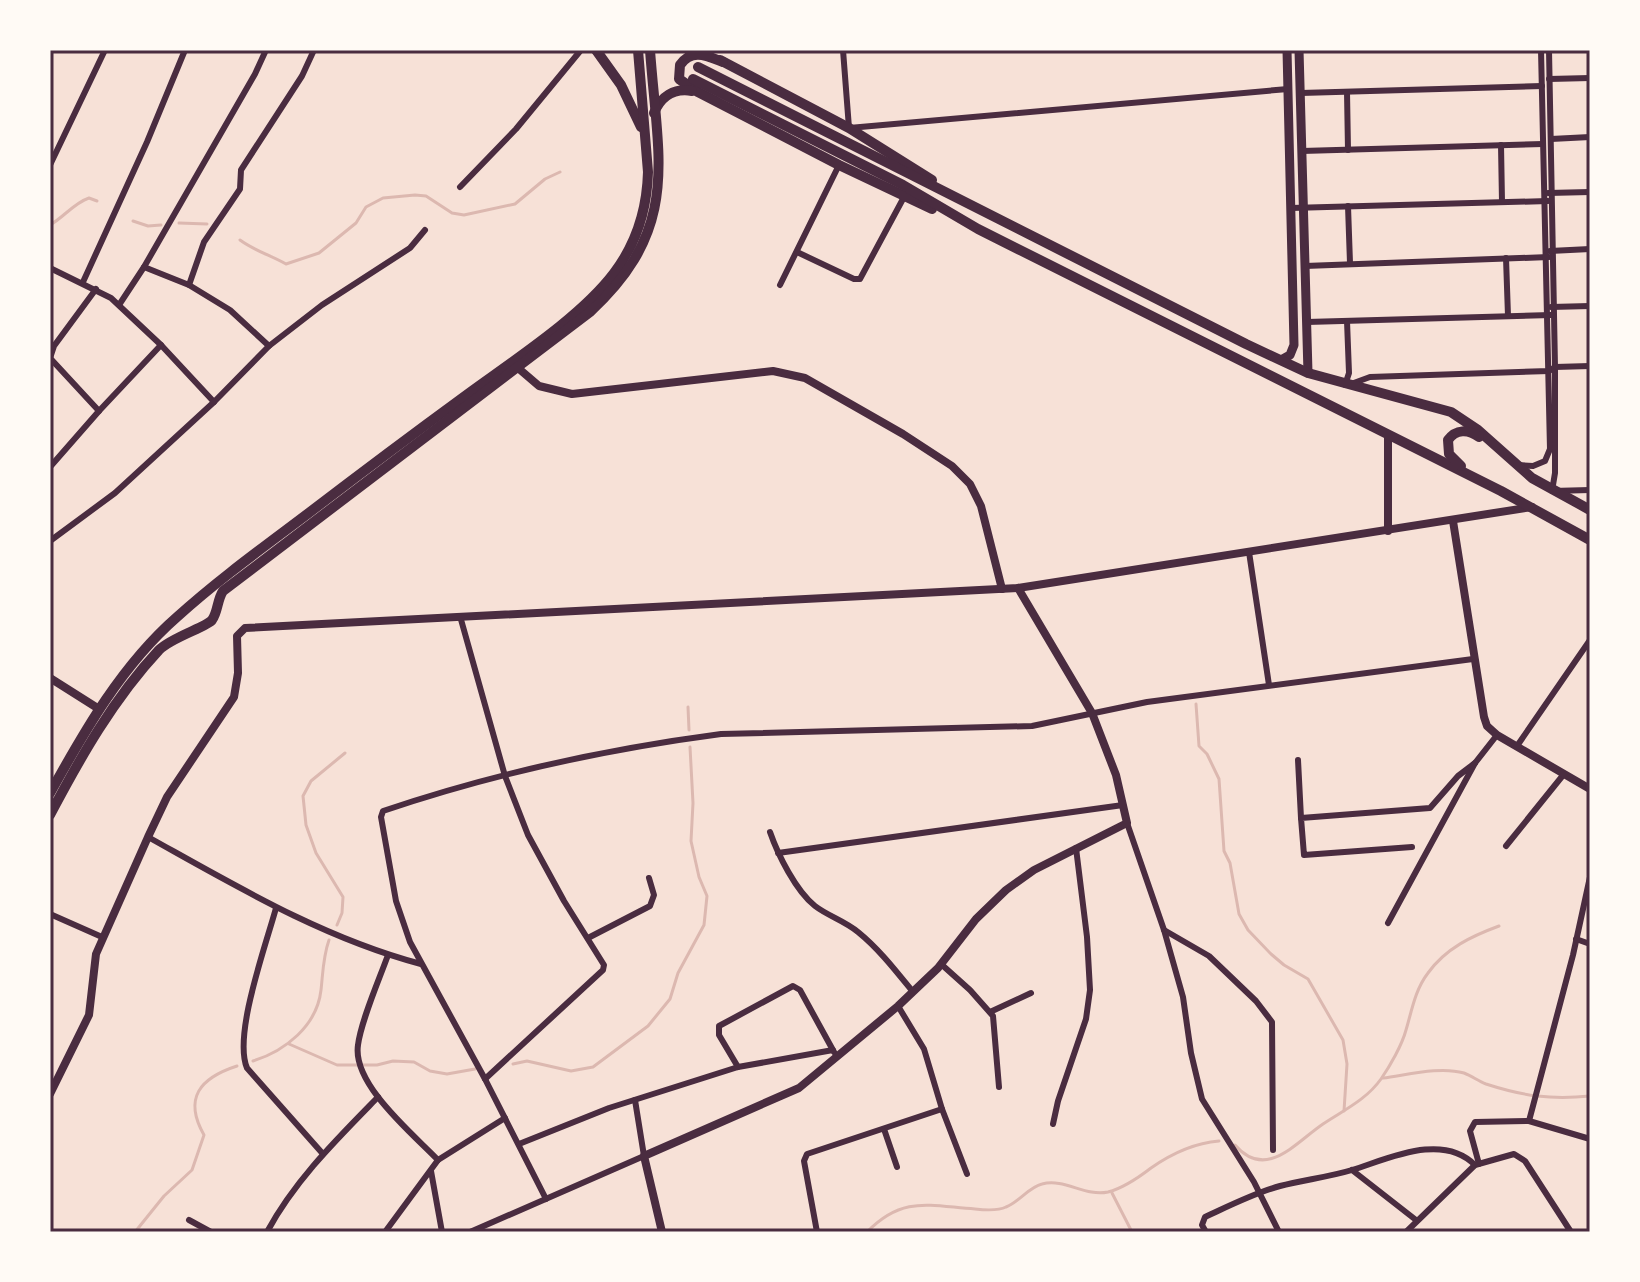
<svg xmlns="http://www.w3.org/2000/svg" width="1640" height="1282" font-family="Rubik,sans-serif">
<rect width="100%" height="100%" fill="#f7e1d7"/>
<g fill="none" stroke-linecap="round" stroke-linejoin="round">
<g stroke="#dcb8b0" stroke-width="3">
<polyline points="133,221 148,226 161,225"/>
<polyline points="179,223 207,224"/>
<path d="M50 225C64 217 74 203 89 198L97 201"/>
<path d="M240 240C255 251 270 255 286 264L319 253 356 223 366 207 383 198 415 195 426 196 452 213 464 215 515 204 545 179 560 172"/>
<polyline points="1196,704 1199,746 1207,754 1219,779 1224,851 1230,863 1239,914 1248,930 1271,954 1284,965 1308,979 1343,1040 1347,1064 1344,1111"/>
<polyline points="688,707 689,730"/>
<polyline points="337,925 342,913 343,897 316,853 306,825 303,796 311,781 345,753"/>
<polyline points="289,1044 337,1065 377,1065 393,1061 414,1062 430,1071 447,1074 475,1069"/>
<path d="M253 1061C285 1051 317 1026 321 990 323 972 323 957 329 940"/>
<polyline points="513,1064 527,1061 571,1071 593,1067 648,1026 670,999 678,973 704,925 707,896 699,877 691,841 693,803 690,747"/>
<path d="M1383 1078C1407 1075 1440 1066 1464 1073 1472 1076 1478 1081 1486 1084 1523 1096 1551 1100 1590 1096"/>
<path d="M1235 1145C1266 1181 1295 1143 1323 1124 1344 1110 1366 1100 1381 1079 1390 1066 1402 1045 1406 1030 1412 1010 1415 990 1428 973 1446 948 1472 936 1499 926"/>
<polyline points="1112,1193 1132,1232"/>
<path d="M135 1232 164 1196 192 1170 204 1135C183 1098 200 1078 237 1066"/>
<path d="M867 1232C903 1195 930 1206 975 1209 984 1210 998 1211 1006 1207 1019 1202 1029 1187 1042 1184 1065 1178 1085 1197 1108 1192 1124 1188 1138 1178 1151 1168 1171 1154 1194 1143 1219 1141"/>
</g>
<g stroke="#4a2c40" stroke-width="6">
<polyline points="843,50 849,128 1288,89"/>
<polyline points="1549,50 1555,367 1555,473 1552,491 1590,490"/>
<polyline points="1549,79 1590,78"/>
<polyline points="1347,92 1348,150"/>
<polyline points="1301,93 1542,86"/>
<polyline points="1551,139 1590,137"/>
<polyline points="1501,145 1502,202"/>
<polyline points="1302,151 1543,144"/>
<polyline points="50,165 105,50"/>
<polyline points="460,187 516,129 581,50"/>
<polyline points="1548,193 1590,192"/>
<polyline points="1348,206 1350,263"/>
<polyline points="1291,208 1548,201"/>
<polyline points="1550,251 1590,249"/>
<polyline points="797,252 854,279 860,279 904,197"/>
<polyline points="1506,258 1508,316"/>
<polyline points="1305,266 1549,257"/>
<polyline points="144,267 189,285 230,310 269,346"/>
<polyline points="50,268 111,298 161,345 214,402"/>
<polyline points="83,282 147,142 185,50"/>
<polyline points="189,285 204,242 240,189 241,170 302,76 314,50"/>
<polyline points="780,285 839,165"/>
<polyline points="96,289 54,346 50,358 99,411"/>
<polyline points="119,305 144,267 255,74 266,50"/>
<polyline points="1551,307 1590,306"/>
<polyline points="1307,322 1551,315"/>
<polyline points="1351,384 1370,377 1549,371 1555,367 1590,366"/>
<polyline points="1345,385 1349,373 1347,321"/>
<polyline points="1518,465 1533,466 1545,461 1550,449 1541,50"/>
<polyline points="50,467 99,411 161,345"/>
<polyline points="50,541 115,493 214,402 269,346 322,305 410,248 425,230"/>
<polyline points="1249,552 1269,685"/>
<polyline points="460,616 505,776 528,835 564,901 604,965 603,970 485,1079"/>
<polyline points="1517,746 1590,640"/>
<polyline points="1298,760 1301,818"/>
<polyline points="1127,823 1164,930 1183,997 1191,1053 1202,1099 1254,1182 1279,1232"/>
<path d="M770 832C778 855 796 891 815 906 828 916 845 921 858 932 879 949 896 971 913 992"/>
<path d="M148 837C236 886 323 938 421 964"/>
<polyline points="1506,846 1564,774"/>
<polyline points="1412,847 1304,855 1301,818 1430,808 1458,776 1475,763"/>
<polyline points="778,853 1123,805"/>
<path d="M276 908C266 945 233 1035 247 1068L323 1154"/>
<polyline points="50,914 102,937"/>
<polyline points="1388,923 1475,763 1497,735"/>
<polyline points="1164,930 1209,956 1256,1001 1272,1022 1273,1150"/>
<polyline points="588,938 650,906 654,895 649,878"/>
<polyline points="1576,939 1590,944"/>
<path d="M388 955C379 980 361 1021 358 1045 352 1084 413 1134 438 1160"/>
<polyline points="941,964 970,990 993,1016 999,1087"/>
<polyline points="898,1006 924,1049 942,1109 967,1174"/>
<polyline points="990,1012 1031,993"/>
<polyline points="738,1067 719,1035 719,1026 793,986 800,990 834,1052"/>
<polyline points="1529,1121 1573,955 1590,877"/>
<polyline points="1053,1124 1058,1101 1086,1019 1090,990 1087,937 1076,848"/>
<polyline points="884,1129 897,1167"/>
<polyline points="519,1144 609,1108 738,1067 833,1050"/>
<polyline points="1479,1164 1470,1131 1475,1122 1529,1121 1590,1139"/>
<polyline points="1352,1170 1416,1220"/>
<polyline points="431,1171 442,1232"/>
<path d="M546 1199 485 1079 410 942 396 901 381 817 383 811C492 774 607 749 721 734L1032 726 1147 702 1473 659"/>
<polyline points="189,1220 211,1232"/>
<path d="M267 1232C295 1180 337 1139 378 1097"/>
<polyline points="385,1232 438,1160 505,1118"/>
<polyline points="470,1232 644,1156 635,1100"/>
<polyline points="817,1232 804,1161 807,1154 942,1109"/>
<path d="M1206 1232 1202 1225 1205 1217C1229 1206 1254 1193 1280 1186 1303 1180 1329 1177 1352 1170 1388 1159 1442 1132 1475 1165"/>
<polyline points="1406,1232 1475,1165 1514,1154 1525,1161 1571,1232"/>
</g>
<g stroke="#4a2c40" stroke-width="8">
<polyline points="518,368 539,386 572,394 773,371 805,378 903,434 952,466 970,484 981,506 1002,589"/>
<polyline points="1453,521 1484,717 1487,726 1497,735 1590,789"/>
<polyline points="1388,531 1388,435"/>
<polyline points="50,678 99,709"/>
<polyline points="50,1094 89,1015 96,954 148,837 167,797 234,697 238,673 237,636 245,628 1018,588 1532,507"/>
<polyline points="662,1232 644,1156 799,1088 898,1006 938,968 976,919 1006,890 1034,870 1127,823 1116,775 1092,713 1018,588"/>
</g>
<g stroke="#4a2c40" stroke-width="9">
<polyline points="1299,50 1308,373"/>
<polyline points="1281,360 1290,355 1294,345 1287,50"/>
</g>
<g stroke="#4a2c40" stroke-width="10">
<polyline points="596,50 621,85 641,127"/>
<polyline points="720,60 849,128 932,180"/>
<path d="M723 62C707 56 692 48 680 65L679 79 698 92 839 165 932 209"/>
<polyline points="698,67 1246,344 1308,373 1451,412 1478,430 1532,478 1590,510"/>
<polyline points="693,79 903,185 978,229 1501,491 1590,540"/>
<path d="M654 113C661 96 674 88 692 91"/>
<path d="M1461 466 1449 454 1448 440C1456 429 1468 429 1479 437"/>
<path d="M50 793C85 730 122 665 177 617 219 579 265 546 310 512 361 473 413 434 465 396 511 362 580 318 614 273 636 244 647 209 648 172L638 50"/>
<path d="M50 815C80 758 114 698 159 650 172 637 207 627 212 620 218 612 217 600 223 591L590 312C681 228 658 161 650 50"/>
</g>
</g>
<rect width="1640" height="1282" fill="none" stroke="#fffaf5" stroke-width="104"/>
<rect x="52" y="52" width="1536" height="1178" fill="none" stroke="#4a2c40" stroke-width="3"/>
</svg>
